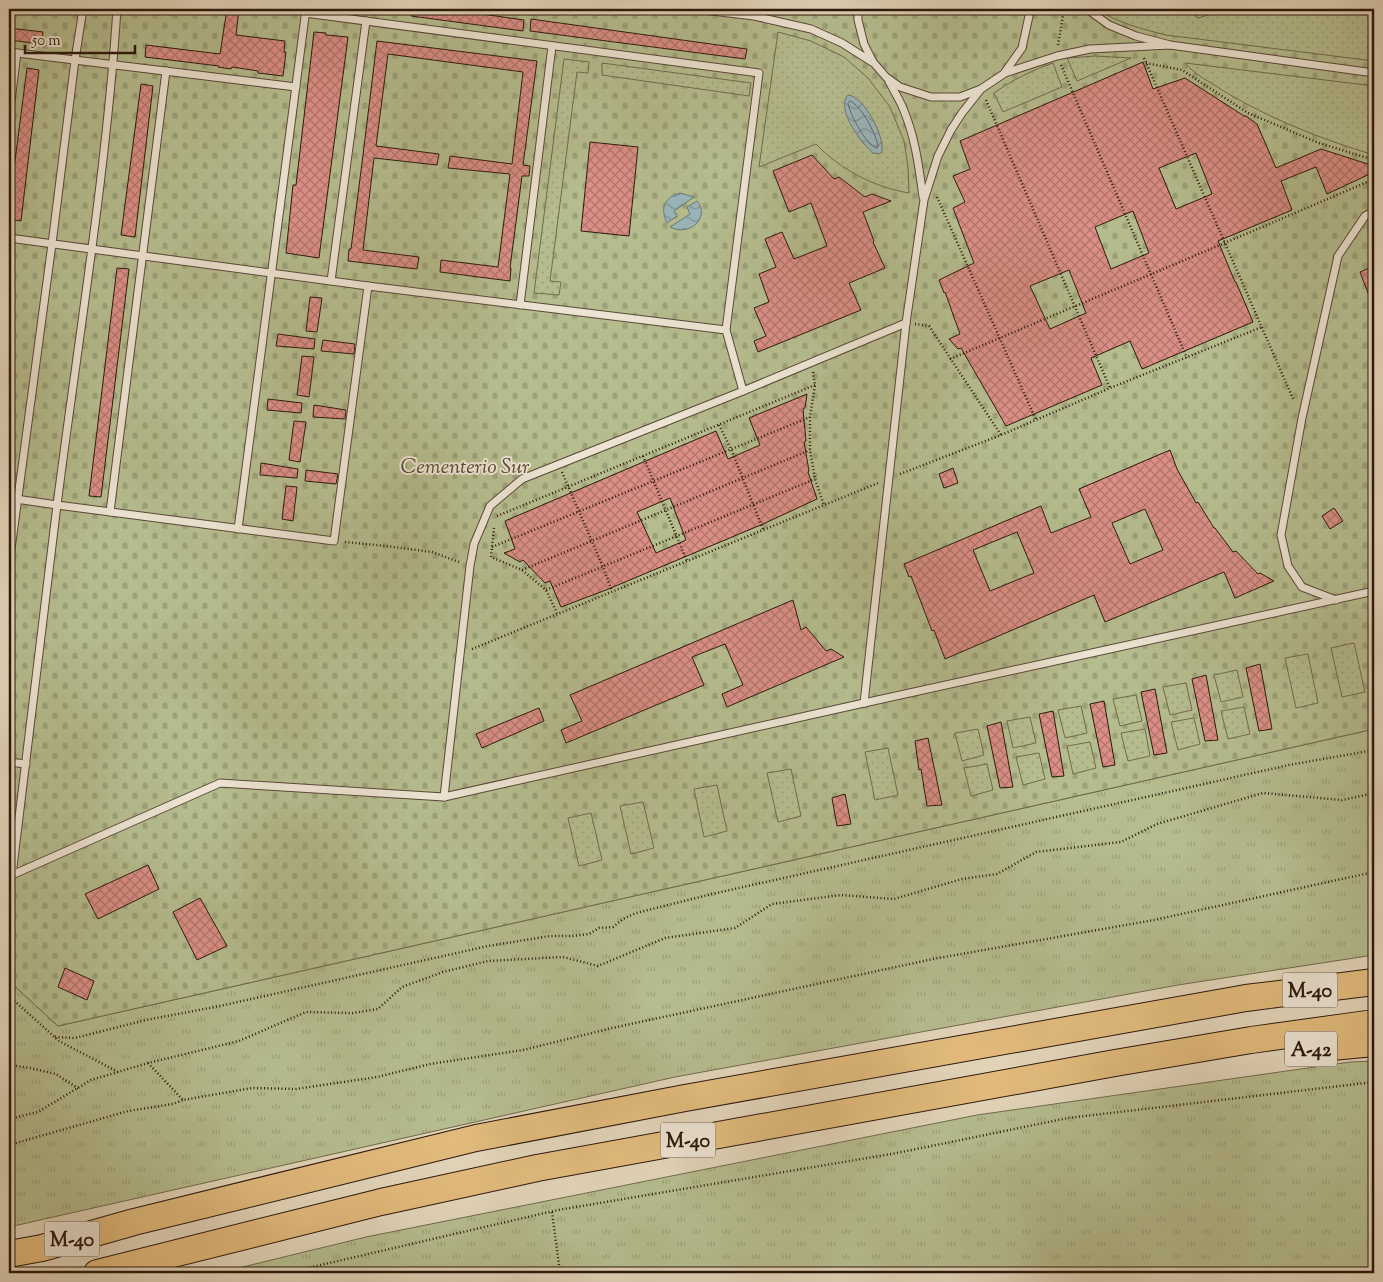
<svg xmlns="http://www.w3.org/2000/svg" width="1383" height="1282" font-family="'Sorts Mill Goudy',serif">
<defs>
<pattern id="grass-tufts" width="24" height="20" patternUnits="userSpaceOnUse" patternTransform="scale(1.25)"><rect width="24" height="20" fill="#b5bc8e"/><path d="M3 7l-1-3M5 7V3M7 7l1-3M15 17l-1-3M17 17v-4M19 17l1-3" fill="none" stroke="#9ca179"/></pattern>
<pattern id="cemetery-stones" width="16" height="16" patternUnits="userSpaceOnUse" patternTransform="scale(1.25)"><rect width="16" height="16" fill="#b5bc8e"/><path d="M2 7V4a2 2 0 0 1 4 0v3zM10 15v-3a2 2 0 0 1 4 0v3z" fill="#9ca179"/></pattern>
<pattern id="garden-dots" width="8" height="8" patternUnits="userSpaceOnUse" patternTransform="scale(1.25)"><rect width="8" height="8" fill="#b5bc8e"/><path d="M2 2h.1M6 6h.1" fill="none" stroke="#9ca179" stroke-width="1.8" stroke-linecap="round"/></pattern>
<pattern id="water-waves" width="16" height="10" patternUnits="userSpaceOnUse" patternTransform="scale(1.25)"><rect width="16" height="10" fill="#99b5ba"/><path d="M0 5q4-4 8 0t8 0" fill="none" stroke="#7d9296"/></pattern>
<pattern id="building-cross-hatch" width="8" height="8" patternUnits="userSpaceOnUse" patternTransform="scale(1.25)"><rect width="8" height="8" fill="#db8f86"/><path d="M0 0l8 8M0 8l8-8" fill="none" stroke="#b2746c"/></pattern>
</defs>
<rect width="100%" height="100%" fill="#e2d4b9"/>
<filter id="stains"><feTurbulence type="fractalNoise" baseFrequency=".004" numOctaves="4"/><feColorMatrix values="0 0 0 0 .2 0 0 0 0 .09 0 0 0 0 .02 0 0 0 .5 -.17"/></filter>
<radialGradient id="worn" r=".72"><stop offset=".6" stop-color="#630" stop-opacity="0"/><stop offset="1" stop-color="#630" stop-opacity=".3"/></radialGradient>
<g fill="url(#grass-tufts)" stroke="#706a4d">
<polygon points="1374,729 1374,955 1178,985 675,1077 9,1227 9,981 58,1026"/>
<polygon points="1374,1061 1374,1273 218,1273 366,1237 977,1115 1350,1062"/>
</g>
<polygon fill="url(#cemetery-stones)" stroke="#706a4d" points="9,9 1374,9 1374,729 58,1026 9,981"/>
<g fill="url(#garden-dots)" stroke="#706a4d">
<path d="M1097 9H1186L1198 18 1229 9H1374V61L1166 35C1142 29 1118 23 1097 9Z"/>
<path d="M778 32 811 41 844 57 868 78 890 107 904 141 908 167 909 193C874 187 841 170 816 144L759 167Z"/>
<polygon points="1095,56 1131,58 1077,81 1067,58"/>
<polygon points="564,59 589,62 588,73 577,72 550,281 561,282 559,295 534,293"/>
<polygon points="602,63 751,83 749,96 602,75"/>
<path d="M1053 63 1062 87 1003 112 994 93C1014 79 1031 71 1053 63Z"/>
<path d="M1185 63 1374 86V155C1321 139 1270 119 1222 90 1209 81 1195 75 1185 63Z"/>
<polygon points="1354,643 1365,692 1342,697 1331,648"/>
<polygon points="1308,654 1318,703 1296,708 1285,658"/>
<polygon points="1237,670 1243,697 1221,702 1214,675"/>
<polygon points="1186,683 1192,710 1170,715 1163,687"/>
<polygon points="1136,695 1142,721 1120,726 1113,699"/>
<polygon points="1081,706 1087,733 1065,738 1058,710"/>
<polygon points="1244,707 1250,734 1228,739 1221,711"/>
<polygon points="1030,717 1036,743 1013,748 1007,721"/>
<polygon points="1194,718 1200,744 1178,750 1171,722"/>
<polygon points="978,729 984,755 962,761 955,733"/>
<polygon points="1145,729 1150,756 1128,761 1121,733"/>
<polygon points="1090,742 1096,768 1073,774 1067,746"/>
<polygon points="888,748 898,795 875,800 865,752"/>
<polygon points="1039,753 1045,779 1023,785 1016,757"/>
<polygon points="987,764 993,790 971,796 964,768"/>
<polygon points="791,769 801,816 778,822 767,773"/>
<polygon points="717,785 727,831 704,837 694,789"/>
<polygon points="643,802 654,848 631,854 620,806"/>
<polygon points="591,813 602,860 579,866 568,818"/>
</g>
<g fill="url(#water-waves)" stroke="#6d7674">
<path d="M848 95C864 96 885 137 882 152L879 154 873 153C862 144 835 109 848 95Z"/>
<path d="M680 193 694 197 674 211 677 216 667 223C660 208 664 198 680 193Z"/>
<path d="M697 201C711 218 689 237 670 227L690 214 687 207Z"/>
</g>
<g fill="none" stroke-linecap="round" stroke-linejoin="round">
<path stroke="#626663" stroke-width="1" d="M850 101C861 105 876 134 878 146L877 148C866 145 851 116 848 104Z"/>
</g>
<g fill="url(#building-cross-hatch)" stroke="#2c180c" fill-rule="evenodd">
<polygon points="227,9 239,9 236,35 285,41 284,52 286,52 283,76 258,73 258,71 232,67 231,69 218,67 219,66 145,57 146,45 220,54"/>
<polygon points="412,9 447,9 524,20 523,31 411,16"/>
<polygon points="531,19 747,49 745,59 530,31"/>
<polygon points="9,28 43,32 42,44 9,40"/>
<polygon points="314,32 326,33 326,35 348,37 319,258 286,253 293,185 296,185"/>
<polygon points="377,41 537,61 523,165 530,166 529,176 522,176 510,268 511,268 510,281 440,272 441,260 498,267 510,174 448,168 450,156 512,164 523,72 388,54 376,146 439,154 437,165 374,158 363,250 419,257 417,269 348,261 349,249 351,249 363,155"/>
<path d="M1143 62 1153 89 1185 78 1244 116H1246L1257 124 1276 168 1321 149 1374 166V172L1327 194 1316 167 1281 181 1292 210 1218 241 1235 282H1236L1253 322 1142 369 1130 341 1091 358 1102 385 1006 426 961 348 958 349 949 339 960 334 945 292 944 293 939 280 974 263 953 208 965 202 953 176 970 169 960 141ZM1196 153 1212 194 1176 209 1159 168ZM1133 211 1149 253 1111 269 1095 227ZM1069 270 1086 313 1050 329 1030 286Z"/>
<polygon points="27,68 39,70 21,221 9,219 9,207"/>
<polygon points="141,84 153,86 135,237 121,235"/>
<polygon points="590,142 638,147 629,236 581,231"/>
<polygon points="812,155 834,179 839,177 865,197 872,194 891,201 863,212 874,241 873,242 885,268 849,283 861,310 758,352 754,341 766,336 754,308 769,302 759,274 776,267 765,239 782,232 794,259 827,246 811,203 789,212 773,171"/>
<polygon points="1374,266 1374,305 1373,306 1360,272"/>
<polygon points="117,268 129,269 101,497 89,496"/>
<polygon points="310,297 322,298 317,332 306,331"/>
<polygon points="278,334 315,339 314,349 276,346"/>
<polygon points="323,340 355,344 354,354 321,351"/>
<polygon points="302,356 314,357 309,397 297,395"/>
<path d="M807 394 805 408 803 409 806 441 804 442 809 471 808 472 817 499 763 524 606 590 561 607 550 581 545 583 523 560 520 562 504 553 515 549 505 521 716 431 728 459 760 445 749 418ZM670 498 686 540 656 553 637 512Z"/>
<polygon points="268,399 302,403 301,413 267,410"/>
<polygon points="314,405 346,410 345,419 313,417"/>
<polygon points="294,421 306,422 300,462 289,460"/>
<path d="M1170 450 1177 469 1196 503 1198 502 1214 528H1215L1233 552 1236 551 1258 574 1260 573 1274 581 1235 598 1224 572 1105 622 1094 595 945 659 934 630 932 631 911 576 909 577 904 564 1041 506 1051 533 1091 517 1079 489ZM1145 509 1163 550 1130 564 1112 523ZM1017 532 1034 573 990 591 973 550Z"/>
<polygon points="261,463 298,469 297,478 260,475"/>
<polygon points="953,468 958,483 944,488 939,474"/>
<polygon points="306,470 338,474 336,484 305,481"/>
<polygon points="286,486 297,487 293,521 282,519"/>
<polygon points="1334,508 1343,521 1330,529 1322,516"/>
<polygon points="793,600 801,630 806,627 826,651 831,649 844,657 727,707 722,694 743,685 725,644 692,657 704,685 566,743 561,730 582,721 570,695"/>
<polygon points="1260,664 1272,729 1259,731 1246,668"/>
<polygon points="1206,675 1218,740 1205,741 1192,679"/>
<polygon points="1155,689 1167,753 1154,755 1141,692"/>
<polygon points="1104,701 1115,765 1103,767 1090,704"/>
<polygon points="539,708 544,721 482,748 476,734"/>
<polygon points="1053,711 1064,776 1052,777 1039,714"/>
<polygon points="1001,722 1013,787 1000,788 987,726"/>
<polygon points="928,738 942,805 927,806 921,769 919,770 915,741"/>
<polygon points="845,794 851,824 837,826 832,798"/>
<polygon points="148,865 159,889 98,919 85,894"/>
<polygon points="200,898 227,946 197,960 173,912"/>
<polygon points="65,968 94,981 87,1000 58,987"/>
</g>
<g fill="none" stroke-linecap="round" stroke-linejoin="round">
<defs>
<g id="service">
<polyline points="695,9 754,16 811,29 842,43 872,62"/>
<polyline points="858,9 858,20 864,44 873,62 886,77 900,87 931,97 960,97 981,89 1005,73 1057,56 1090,49 1170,45"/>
<polyline points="1087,9 1109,25 1136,36 1170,45 1374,73"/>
<polyline points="305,13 759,73 726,330"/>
<polyline points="9,52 296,87"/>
<polyline points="1005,72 1022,48 1029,16 1028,9"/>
<path d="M888 79C892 88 898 97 902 106 915 135 919 167 923 197"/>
<polyline points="9,116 17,53"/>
<polyline points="9,238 368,286"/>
<polyline points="331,281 366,21"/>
<polyline points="520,305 552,46"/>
<polyline points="9,498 57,505 334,541 368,286 726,330 743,391"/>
<polyline points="110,512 166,71"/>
<polyline points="238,529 306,9"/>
<polyline points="9,564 52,244 75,60 83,9"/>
<polyline points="1336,600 1302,587 1288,566 1281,535 1302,418 1338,256 1365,216 1374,211"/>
<polyline points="864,703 906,323 924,200 938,156 951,130 962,113 981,89"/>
<polyline points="9,762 26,764"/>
<polyline points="444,797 470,566 474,544 490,506 522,479 743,391 906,323"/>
<polyline points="9,875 12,875 220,783 444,797 864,703 1374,591"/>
<path d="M12 875C28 752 41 628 57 505 78 340 106 175 117 9"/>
</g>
<g id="motorway">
<polyline points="1311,1049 1374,1043"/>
<polyline points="9,1254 42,1248 134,1222 476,1138 685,1098 1246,998 1374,982"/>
<polyline points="97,1273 381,1202 537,1168 1115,1063 1251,1040 1374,1023"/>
</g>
</defs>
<use href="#service" stroke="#5a4737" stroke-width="9"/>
<use href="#motorway" stroke="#2c180c" stroke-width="28"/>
<g stroke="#2c180c" stroke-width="2.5" stroke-dasharray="1 2.5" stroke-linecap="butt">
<polyline points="1191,9 1197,13 1212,9"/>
<polyline points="1058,45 1064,9"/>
<polyline points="1144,58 1294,401"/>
<polyline points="1146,63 1182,70 1248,113 1319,143 1374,160"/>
<polyline points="1061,65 1187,358"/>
<polyline points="986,100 1110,388"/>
<polyline points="937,197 1036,420"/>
<polyline points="915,324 929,326 1001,435"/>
<path d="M950 359C1092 299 1233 240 1374 179"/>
<polyline points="813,372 815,385 810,417 810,450 815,479 824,505"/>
<polyline points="719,425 731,449 763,529"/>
<polyline points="643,456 687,561"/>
<polyline points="562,472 603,567 612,591"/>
<polyline points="900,474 1001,435 1110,388 1262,327"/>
<polyline points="497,516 815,385"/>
<polyline points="494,528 491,557 522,570 546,590 557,613"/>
<polyline points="345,542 386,546 432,552 459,562"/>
<polyline points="492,547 810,417"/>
<polyline points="522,570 810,450"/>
<polyline points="546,590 815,479"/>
<polyline points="472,649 878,483"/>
<polyline points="9,996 59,1041 118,1072"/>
<polyline points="55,1037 75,1038 146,1020 220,1006 488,946 550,936 572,936 589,934 599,928 613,927 623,919 636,913 712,894 1289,765 1374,750"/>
<polyline points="148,1063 183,1100 252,1088 296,1089 377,1077 430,1064 523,1050 612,1028 933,959 1154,920 1374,872"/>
<polyline points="9,1065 30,1068 56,1074 79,1089"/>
<polyline points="9,1119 38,1112 91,1080 148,1063 239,1041 306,1012 353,1013 378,1009 402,987 443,972 488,961 563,957 598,966 665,938 735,928 772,904 841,895 894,899 962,879 997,874 1036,852 1121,842 1157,824 1263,793 1342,800 1374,793"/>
<polyline points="9,1145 128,1111 173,1104 183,1100"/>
<polyline points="552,1212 560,1273"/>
<polyline points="286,1273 558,1210 897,1153 1068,1118 1374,1082"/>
</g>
<use href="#service" stroke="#ece3d2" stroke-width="7"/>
<use href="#motorway" stroke="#e1ba7c" stroke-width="26"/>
</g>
<g text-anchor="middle" stroke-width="4" stroke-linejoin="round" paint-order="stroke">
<g fill="#ece3d2" stroke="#665547" stroke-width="1">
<rect x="1282.5" y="972.5" width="55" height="35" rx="4"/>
<rect x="1285" y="1031.5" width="52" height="35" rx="4"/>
<rect x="660.5" y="1122.5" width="55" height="35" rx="4"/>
<rect x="44.5" y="1221.5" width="55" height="35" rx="4"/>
</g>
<g font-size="20" font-weight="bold" fill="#2c180c">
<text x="1310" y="997">M-40</text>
<text x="1311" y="1056">A-42</text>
<text x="688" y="1147">M-40</text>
<text x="72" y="1246">M-40</text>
</g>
<g font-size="21" font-style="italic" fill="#554933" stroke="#ece3d2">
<text x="465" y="473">Cementerio Sur</text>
</g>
</g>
<rect width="1383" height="1282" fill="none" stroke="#e2d4b9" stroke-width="30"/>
<rect x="10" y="10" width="1363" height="1262" fill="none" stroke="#2c180c" stroke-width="2.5"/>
<rect x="15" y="15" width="1353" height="1252" fill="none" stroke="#2c180c"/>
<path d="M25 45v8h110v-8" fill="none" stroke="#2c180c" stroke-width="2.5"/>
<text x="32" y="45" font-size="15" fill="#2c180c" stroke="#ece3d2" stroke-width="4" paint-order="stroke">50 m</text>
<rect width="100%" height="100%" filter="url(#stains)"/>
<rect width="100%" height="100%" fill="url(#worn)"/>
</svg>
